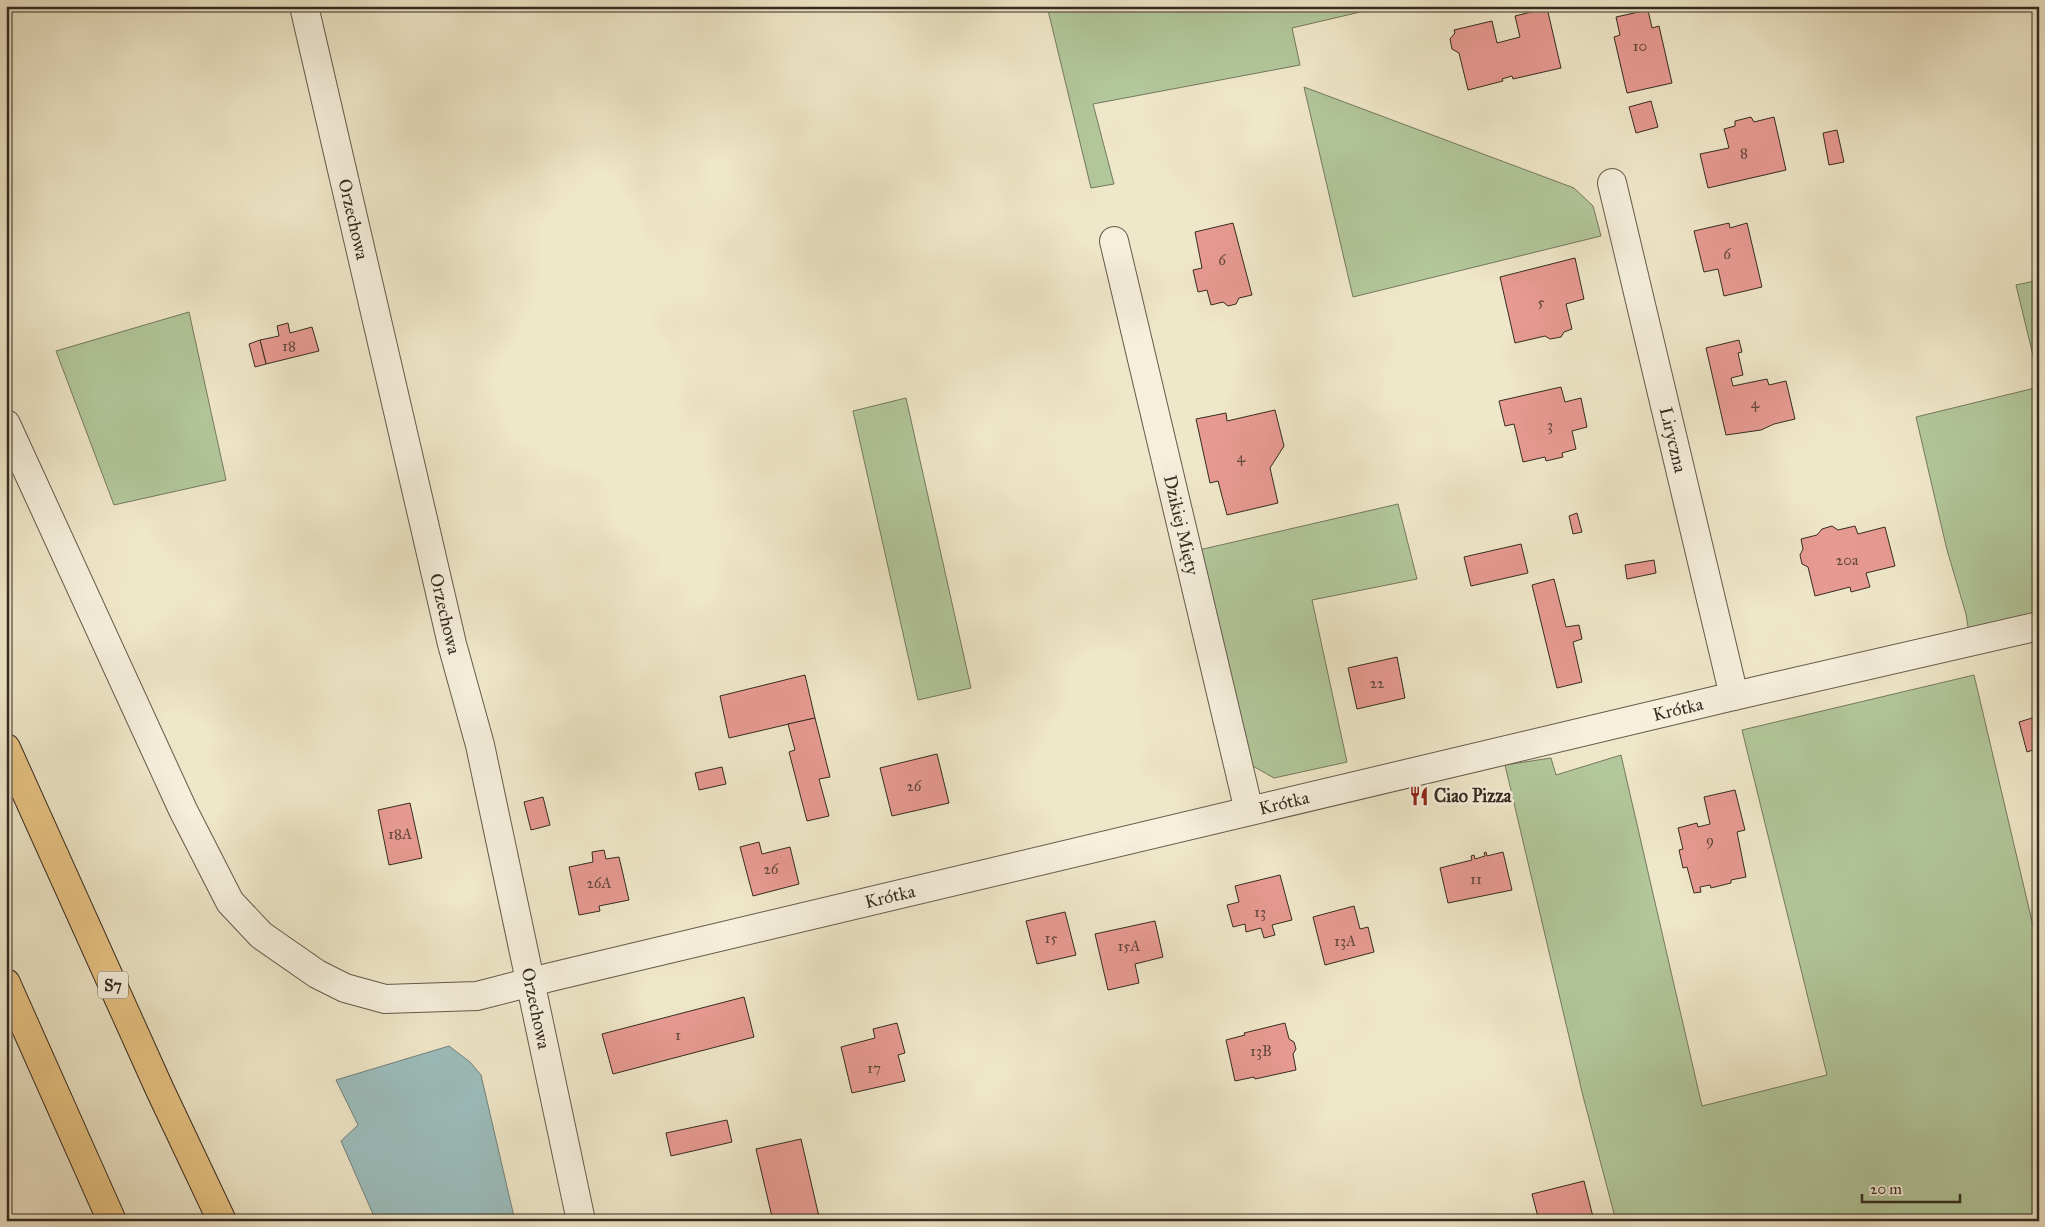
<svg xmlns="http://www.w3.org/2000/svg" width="2045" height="1227" font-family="'IM FELL Great Primer',serif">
<rect width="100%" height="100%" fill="#efe7c9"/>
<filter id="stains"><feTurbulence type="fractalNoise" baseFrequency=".004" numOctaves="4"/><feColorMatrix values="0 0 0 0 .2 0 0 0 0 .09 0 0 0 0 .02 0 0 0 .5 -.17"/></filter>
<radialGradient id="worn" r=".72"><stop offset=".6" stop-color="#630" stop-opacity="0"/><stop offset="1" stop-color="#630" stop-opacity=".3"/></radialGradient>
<g fill="#b2c79b" stroke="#74795e">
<polygon points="1047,6 1386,6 1292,28 1300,65 1093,104 1114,184 1091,188"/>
<polygon points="1304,87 1574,188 1593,206 1601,236 1353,297"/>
<polygon points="2039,280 2039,380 2016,285"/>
<polygon points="189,312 226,480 114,505 56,351"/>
<polygon points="2039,387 2039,615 1969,633 1966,614 1947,550 1916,417"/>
<polygon points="906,398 971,688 918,700 853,411"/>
<polygon points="1398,504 1417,579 1312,600 1347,762 1274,778 1251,765 1199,550"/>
<polygon points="1974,675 2039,951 2039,1221 1616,1221 1583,1096 1505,765 1551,758 1556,775 1621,755 1702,1106 1827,1075 1742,730"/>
</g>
<polygon fill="#9cbebd" stroke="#73837e" points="449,1046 470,1062 481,1075 515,1221 376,1221 341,1141 358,1125 336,1080"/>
<g fill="#e79a92" stroke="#352b20">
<polygon points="1547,8 1561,68 1513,79 1512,76 1502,79 1503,81 1468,90 1459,53 1452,49 1450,39 1455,33 1454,30 1492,21 1497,43 1520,37 1515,16"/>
<polygon points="1648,10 1652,28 1659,26 1672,83 1627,93 1614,37 1620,35 1616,17"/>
<polygon points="1651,101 1658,127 1636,133 1629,107"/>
<polygon points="1751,117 1754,122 1774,117 1786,170 1708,188 1700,154 1729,148 1724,129 1735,126 1735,121"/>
<polygon points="1837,130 1844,162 1829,165 1823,133"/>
<polygon points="1233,223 1252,295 1239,298 1236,304 1228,306 1223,302 1211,305 1207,290 1198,292 1193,270 1202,268 1195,232"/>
<polygon points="1729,223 1730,228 1747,223 1762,287 1724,296 1718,269 1704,272 1694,231"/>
<polygon points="1575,258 1584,299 1566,304 1572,329 1564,332 1561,337 1550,339 1545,336 1515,343 1500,277"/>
<polygon points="288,323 290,333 312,327 319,351 266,364 260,340 279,336 277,326"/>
<polygon points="260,340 266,364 255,367 249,344"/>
<polygon points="1739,340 1742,352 1738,353 1743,375 1731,378 1733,386 1767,379 1769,385 1786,381 1795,419 1774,424 1761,430 1726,435 1706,348"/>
<polygon points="1561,387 1565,402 1581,398 1587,427 1572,431 1576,449 1562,453 1563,457 1546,461 1545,457 1523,462 1514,424 1505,426 1499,401"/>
<polygon points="1275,410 1284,446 1270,468 1278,503 1227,515 1218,481 1210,483 1196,419 1226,413 1227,421"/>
<polygon points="1577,513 1582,532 1573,534 1569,516"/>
<polygon points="1832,526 1838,530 1855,526 1858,534 1885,527 1895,566 1866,573 1870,587 1851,592 1850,587 1815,596 1808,567 1802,564 1800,555 1803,549 1801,539 1817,535 1822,529"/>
<polygon points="1521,544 1528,573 1471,586 1464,557"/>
<polygon points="1654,560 1656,573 1627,579 1625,565"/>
<polygon points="1554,579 1566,627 1579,625 1582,639 1573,642 1582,682 1557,688 1532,585"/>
<polygon points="1397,657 1405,698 1357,709 1348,668"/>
<polygon points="805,675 815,718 729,738 720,696"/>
<polygon points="2039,716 2039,772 2033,750 2027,752 2019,722"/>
<polygon points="815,718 830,777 819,779 829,816 807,821 789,752 795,750 788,724"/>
<polygon points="937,754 949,803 892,816 880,768"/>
<polygon points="722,767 726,784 699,790 695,773"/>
<polygon points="1735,790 1745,830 1737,832 1746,877 1731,880 1731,883 1711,888 1710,885 1700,887 1701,892 1694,893 1687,867 1683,868 1679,850 1683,849 1678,828 1697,823 1698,827 1710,824 1704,797"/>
<polygon points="543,797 550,825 531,830 524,802"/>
<polygon points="410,803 422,858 389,865 378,810"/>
<polygon points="759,842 762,854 790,847 799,884 753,896 740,847"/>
<polygon points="604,850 606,859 619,857 629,900 599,906 600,911 579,915 569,867 593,862 592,852"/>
<polygon points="1486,852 1487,856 1503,852 1512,890 1448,903 1440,868 1472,860 1471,856 1474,855 1475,859 1485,856 1484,853"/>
<polygon points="1280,875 1292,920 1272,925 1275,935 1264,938 1261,928 1246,932 1245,924 1233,927 1227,905 1239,902 1235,886"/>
<polygon points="1354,906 1360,929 1368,927 1374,952 1325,965 1313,917"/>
<polygon points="1065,912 1076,955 1037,964 1026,921"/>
<polygon points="1155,921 1163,957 1135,964 1139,983 1108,990 1095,934"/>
<polygon points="744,997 754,1037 613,1074 602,1034"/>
<polygon points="897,1023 905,1053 898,1055 905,1081 852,1093 841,1047 875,1038 873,1029"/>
<polygon points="1285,1023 1289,1039 1294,1042 1296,1049 1293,1054 1296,1070 1255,1079 1254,1077 1235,1081 1226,1040 1245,1035 1244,1033"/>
<polygon points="727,1120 732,1142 671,1156 666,1133"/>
<polygon points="801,1139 820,1221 773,1221 756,1149"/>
<polygon points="1584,1181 1594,1221 1539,1221 1532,1194"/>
</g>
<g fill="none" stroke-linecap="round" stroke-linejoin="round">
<defs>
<g id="street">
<path id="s1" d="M304 6 452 644 480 745 581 1221"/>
<path id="s2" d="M1612 183 1734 696"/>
<path id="s3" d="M1114 241 1249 811"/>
<path id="s4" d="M6 424 183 810 230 902 261 935 317 974 345 988 385 999 477 996 551 977 1734 696 2039 626"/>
</g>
<g id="highway">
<polyline points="6,748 160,1090 222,1221"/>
<polyline points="6,983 112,1221"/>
</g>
</defs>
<use href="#street" stroke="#645a4a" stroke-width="30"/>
<use href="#highway" stroke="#352b20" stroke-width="30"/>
<use href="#street" stroke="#f5efdc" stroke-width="28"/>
<use href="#highway" stroke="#e8c484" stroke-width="28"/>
</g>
<defs>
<symbol id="restaurant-bare" viewBox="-9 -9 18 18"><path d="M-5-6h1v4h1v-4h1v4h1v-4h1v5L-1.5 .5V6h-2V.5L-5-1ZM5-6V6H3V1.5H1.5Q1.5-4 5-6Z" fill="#8f2418" stroke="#f5efdc" stroke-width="2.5" paint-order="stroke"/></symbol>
</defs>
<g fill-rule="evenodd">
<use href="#restaurant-bare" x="1405" y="782" width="28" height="28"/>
</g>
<g text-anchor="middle" stroke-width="5" stroke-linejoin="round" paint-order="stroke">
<g font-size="15" fill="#62473c">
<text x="1640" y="51">10</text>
<text x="1744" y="158">8</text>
<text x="1727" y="259">6</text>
<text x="1222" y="265">6</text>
<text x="1541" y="307">5</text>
<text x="289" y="351">18</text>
<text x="1755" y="408">4</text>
<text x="1550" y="430">3</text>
<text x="1241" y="462">4</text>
<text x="1847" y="565">20a</text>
<text x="1377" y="688">22</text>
<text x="914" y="791">26</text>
<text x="400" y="839">18A</text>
<text x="1710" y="845">9</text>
<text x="771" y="874">26</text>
<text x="1476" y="884">11</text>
<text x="599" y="888">26A</text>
<text x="1260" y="917">13</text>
<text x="1051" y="943">15</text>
<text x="1345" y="946">13A</text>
<text x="1129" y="951">15A</text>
<text x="678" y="1040">1</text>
<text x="1261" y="1056">13B</text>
<text x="874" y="1073">17</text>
</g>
<rect fill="#f5efdc" stroke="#6f6658" stroke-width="1" x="98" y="971.5" width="30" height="27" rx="4"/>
<g font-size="16" font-weight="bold" fill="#352b20">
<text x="113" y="991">S7</text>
</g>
<g font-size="18" fill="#352b20" stroke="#f5efdc">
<text dy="6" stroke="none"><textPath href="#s1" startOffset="219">Orzechowa</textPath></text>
<text dy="6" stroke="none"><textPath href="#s2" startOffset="264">Liryczna</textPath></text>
<text dy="6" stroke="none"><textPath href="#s3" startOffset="292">Dzikiej Mięty</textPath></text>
<text dy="6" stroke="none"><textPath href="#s1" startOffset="624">Orzechowa</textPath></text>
<text dy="6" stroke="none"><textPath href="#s4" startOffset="2041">Krótka</textPath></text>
<text dy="6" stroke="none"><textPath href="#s4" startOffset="1636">Krótka</textPath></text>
<text dy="6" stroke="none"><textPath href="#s4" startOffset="1231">Krótka</textPath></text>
<text dy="6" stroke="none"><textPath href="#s1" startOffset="1029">Orzechowa</textPath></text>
</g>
<g font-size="18" font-weight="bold" fill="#352b20" stroke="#f5efdc" text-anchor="start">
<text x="1434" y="802">Ciao Pizza</text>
</g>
</g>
<rect width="2045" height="1227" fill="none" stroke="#efe7c9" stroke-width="25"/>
<rect x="8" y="8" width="2030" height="1212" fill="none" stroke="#352b20" stroke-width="2.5"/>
<rect x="12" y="12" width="2020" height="1202" fill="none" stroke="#352b20"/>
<path d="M1862 1194v8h98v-8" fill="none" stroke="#352b20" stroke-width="2.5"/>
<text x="1870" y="1194" font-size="15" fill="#352b20" stroke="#f5efdc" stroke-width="4" paint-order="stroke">20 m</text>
<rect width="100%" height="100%" filter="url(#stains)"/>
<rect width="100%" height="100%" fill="url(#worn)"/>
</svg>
